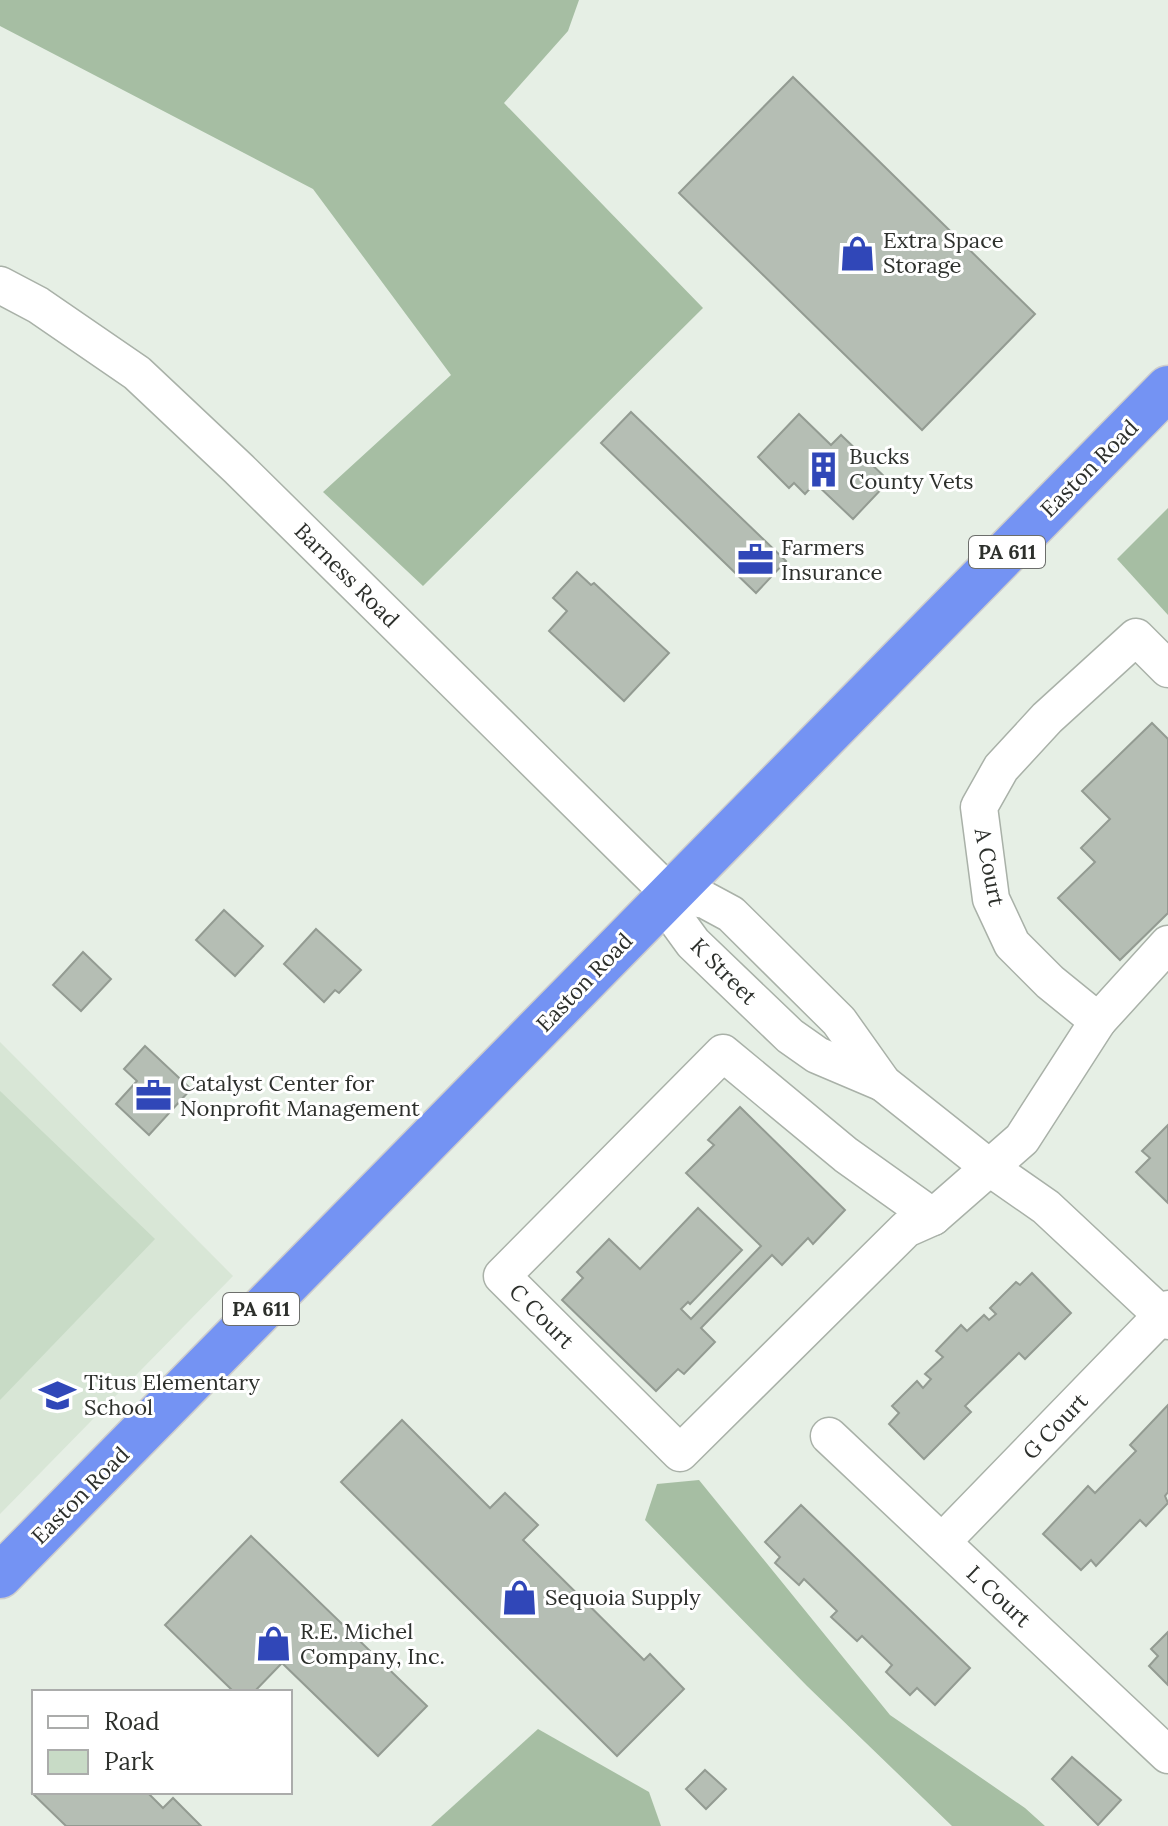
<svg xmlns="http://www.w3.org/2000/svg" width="1168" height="1826" font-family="Lora,serif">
<rect width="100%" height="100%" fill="#e6efe5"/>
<polygon fill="#d8e6d6" points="0,1042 233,1276 0,1514"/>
<polygon fill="#c8dbc6" points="0,1091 155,1239 0,1400"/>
<g fill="#a6bea3">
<polygon points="0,0 579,0 568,31 504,103 703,308 423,586 323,492 451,375 313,189 0,26"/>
<polygon points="1168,508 1168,615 1117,559"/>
<polygon points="699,1480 890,1715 1025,1808 1045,1826 952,1826 807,1686 645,1520 657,1484"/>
<polygon points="538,1729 649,1792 661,1826 431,1826"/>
</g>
<g fill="#b5beb4" stroke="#939b92" stroke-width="2">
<polygon points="793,77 1035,314 922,430 679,193"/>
<polygon points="631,412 786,561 756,593 601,443"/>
<polygon points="799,414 831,445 841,435 889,481 853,519 815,483 805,494 794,483 789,488 758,457"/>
<polygon points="577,572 591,585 594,583 669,653 624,701 549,631 567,611 553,598"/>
<polygon points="1152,723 1168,739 1168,913 1120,960 1058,898 1095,862 1081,848 1110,819 1082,791"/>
<polygon points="224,910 263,946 235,976 196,940"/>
<polygon points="316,929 361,970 339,993 335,990 324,1002 284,964"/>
<polygon points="83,952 111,979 81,1011 53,985"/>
<polygon points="145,1046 191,1089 149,1135 116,1104 137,1081 124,1069"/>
<polygon points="740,1107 845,1210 813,1244 808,1238 782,1265 772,1255 701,1328 715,1342 684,1374 678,1369 656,1391 562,1300 583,1278 577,1272 609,1239 640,1269 698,1208 742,1250 690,1304 688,1302 681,1309 691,1319 761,1246 686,1173 714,1145 708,1140"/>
<polygon points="1168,1125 1168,1203 1136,1172 1150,1158 1142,1151"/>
<polygon points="1032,1273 1071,1313 1025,1359 1019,1353 965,1406 971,1412 924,1459 889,1424 899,1413 892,1406 917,1381 923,1388 931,1379 925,1374 943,1357 936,1351 961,1325 967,1331 984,1315 989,1320 996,1314 990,1308 1016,1282 1020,1285"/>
<polygon points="1168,1405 1168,1492 1165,1496 1168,1503 1146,1526 1140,1520 1096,1566 1091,1560 1081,1570 1043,1534 1088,1486 1095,1493 1136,1451 1130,1445"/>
<polygon points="402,1420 490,1508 505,1493 538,1525 523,1540 644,1660 650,1654 684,1689 617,1756 341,1482"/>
<polygon points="801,1505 970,1668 935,1705 917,1688 910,1695 886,1672 892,1665 862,1636 857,1641 831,1617 837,1611 804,1579 799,1585 775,1563 780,1557 765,1542"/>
<polygon points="251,1536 427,1706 378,1756 282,1663 254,1692 234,1692 165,1625"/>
<polygon points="1168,1632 1168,1685 1149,1666 1158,1656 1151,1649"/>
<polygon points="1072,1757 1121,1800 1098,1825 1052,1779"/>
<polygon points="705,1770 726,1789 706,1809 686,1789"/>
<polygon points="34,1791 147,1792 163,1808 173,1798 201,1826 66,1826 32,1793"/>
</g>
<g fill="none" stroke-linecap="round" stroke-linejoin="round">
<defs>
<g id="street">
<polyline points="0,285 38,305 137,373 239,469 670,894"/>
<polyline points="1168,669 1136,637 1047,718 1001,768 979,807 991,899 1012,944 1050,982 1098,1021 1168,944"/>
<polyline points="670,894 705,900 731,914 839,1021 883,1083 990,1168 1046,1207 1168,1321"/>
<polyline points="670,894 677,921 693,943 790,1036 817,1055 883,1083"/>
<polygon points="723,1053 846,1155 933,1217 906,1229 680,1453 502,1276"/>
<polyline points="933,1217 1022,1139 1098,1021"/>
<polyline points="829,1436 1168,1755"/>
<polyline points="942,1542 1168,1309"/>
</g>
<polyline id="highway" points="0,1576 1168,388"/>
</defs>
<use href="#street" stroke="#a9b1a8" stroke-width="39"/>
<use href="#highway" stroke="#cdcdcc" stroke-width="47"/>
<use href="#street" stroke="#fff" stroke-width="36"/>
<use href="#highway" stroke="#7493f3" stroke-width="44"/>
</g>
<defs>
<symbol id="shop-bare" viewBox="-9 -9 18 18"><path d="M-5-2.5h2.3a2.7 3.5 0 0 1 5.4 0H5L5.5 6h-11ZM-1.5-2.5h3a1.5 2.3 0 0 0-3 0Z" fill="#3047b8" stroke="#fff" stroke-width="2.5" paint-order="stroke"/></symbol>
<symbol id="building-bare" viewBox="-9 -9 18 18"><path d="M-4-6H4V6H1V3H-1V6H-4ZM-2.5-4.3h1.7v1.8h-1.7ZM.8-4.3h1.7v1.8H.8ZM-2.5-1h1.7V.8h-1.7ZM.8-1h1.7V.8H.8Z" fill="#3047b8" stroke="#fff" stroke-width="2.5" paint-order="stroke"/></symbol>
<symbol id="office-bare" viewBox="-9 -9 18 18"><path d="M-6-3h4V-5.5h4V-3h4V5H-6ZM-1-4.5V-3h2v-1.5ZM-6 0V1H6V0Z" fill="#3047b8" stroke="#fff" stroke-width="2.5" paint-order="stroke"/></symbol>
<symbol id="school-bare" viewBox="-9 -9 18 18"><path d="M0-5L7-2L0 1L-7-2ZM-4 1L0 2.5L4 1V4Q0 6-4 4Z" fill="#3047b8" stroke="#fff" stroke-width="2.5" paint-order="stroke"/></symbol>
</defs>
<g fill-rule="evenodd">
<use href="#shop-bare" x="832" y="228" width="51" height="51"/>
<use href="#building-bare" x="798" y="444" width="51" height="51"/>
<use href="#office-bare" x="730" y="534" width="51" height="51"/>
<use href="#office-bare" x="128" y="1070" width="51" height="51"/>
<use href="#school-bare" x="32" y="1370" width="51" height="51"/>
<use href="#shop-bare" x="494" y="1572" width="51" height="51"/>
<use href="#shop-bare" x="248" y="1618" width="51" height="51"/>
</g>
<g text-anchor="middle" stroke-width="6" stroke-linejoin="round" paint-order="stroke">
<g fill="#fff" stroke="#6c6e6b" stroke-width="2">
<rect x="969" y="536" width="76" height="32" rx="6"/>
<rect x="223" y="1293" width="76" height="32" rx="6"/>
</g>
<g font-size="20" font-weight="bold" fill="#2d302c">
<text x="1007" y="559">PA 611</text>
<text x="261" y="1316">PA 611</text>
</g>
<g font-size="22" fill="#2d302c" stroke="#fff" text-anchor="start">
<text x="883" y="248">Extra Space<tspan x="883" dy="25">Storage</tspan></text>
<text x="849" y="464">Bucks<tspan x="849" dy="25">County Vets</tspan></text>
<text x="781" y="555">Farmers<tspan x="781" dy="25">Insurance</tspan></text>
<text x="180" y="1091">Catalyst Center for<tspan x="180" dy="25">Nonprofit Management</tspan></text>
<text x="84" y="1390">Titus Elementary<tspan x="84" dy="25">School</tspan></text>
<text x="545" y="1605">Sequoia Supply</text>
<text x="300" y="1639">R.E. Michel<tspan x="300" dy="25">Company, Inc.</tspan></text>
</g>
<g font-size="22" fill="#2d302c" stroke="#fff">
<text transform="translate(1089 468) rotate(-45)" y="8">Easton Road</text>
<text transform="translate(347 575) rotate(45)" y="8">Barness Road</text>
<text transform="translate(990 867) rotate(79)" y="8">A Court</text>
<text transform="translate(724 971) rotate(45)" y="8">K Street</text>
<text transform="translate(584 982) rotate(-46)" y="8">Easton Road</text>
<text transform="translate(542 1316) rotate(45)" y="8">C Court</text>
<text transform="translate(1055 1426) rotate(-46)" y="8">G Court</text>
<text transform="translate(80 1495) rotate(-45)" y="8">Easton Road</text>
<text transform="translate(999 1596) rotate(43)" y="8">L Court</text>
</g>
</g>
<rect x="32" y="1690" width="260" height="104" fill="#ffffff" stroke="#abacab" stroke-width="2"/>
<rect x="48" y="1716" width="40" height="12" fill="#ffffff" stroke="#abacab" stroke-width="2"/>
<text x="104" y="1730" font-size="24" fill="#2d302c">Road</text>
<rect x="48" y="1750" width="40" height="24" fill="#c8dbc6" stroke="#abacab" stroke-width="2"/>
<text x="104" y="1770" font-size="24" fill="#2d302c">Park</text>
</svg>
